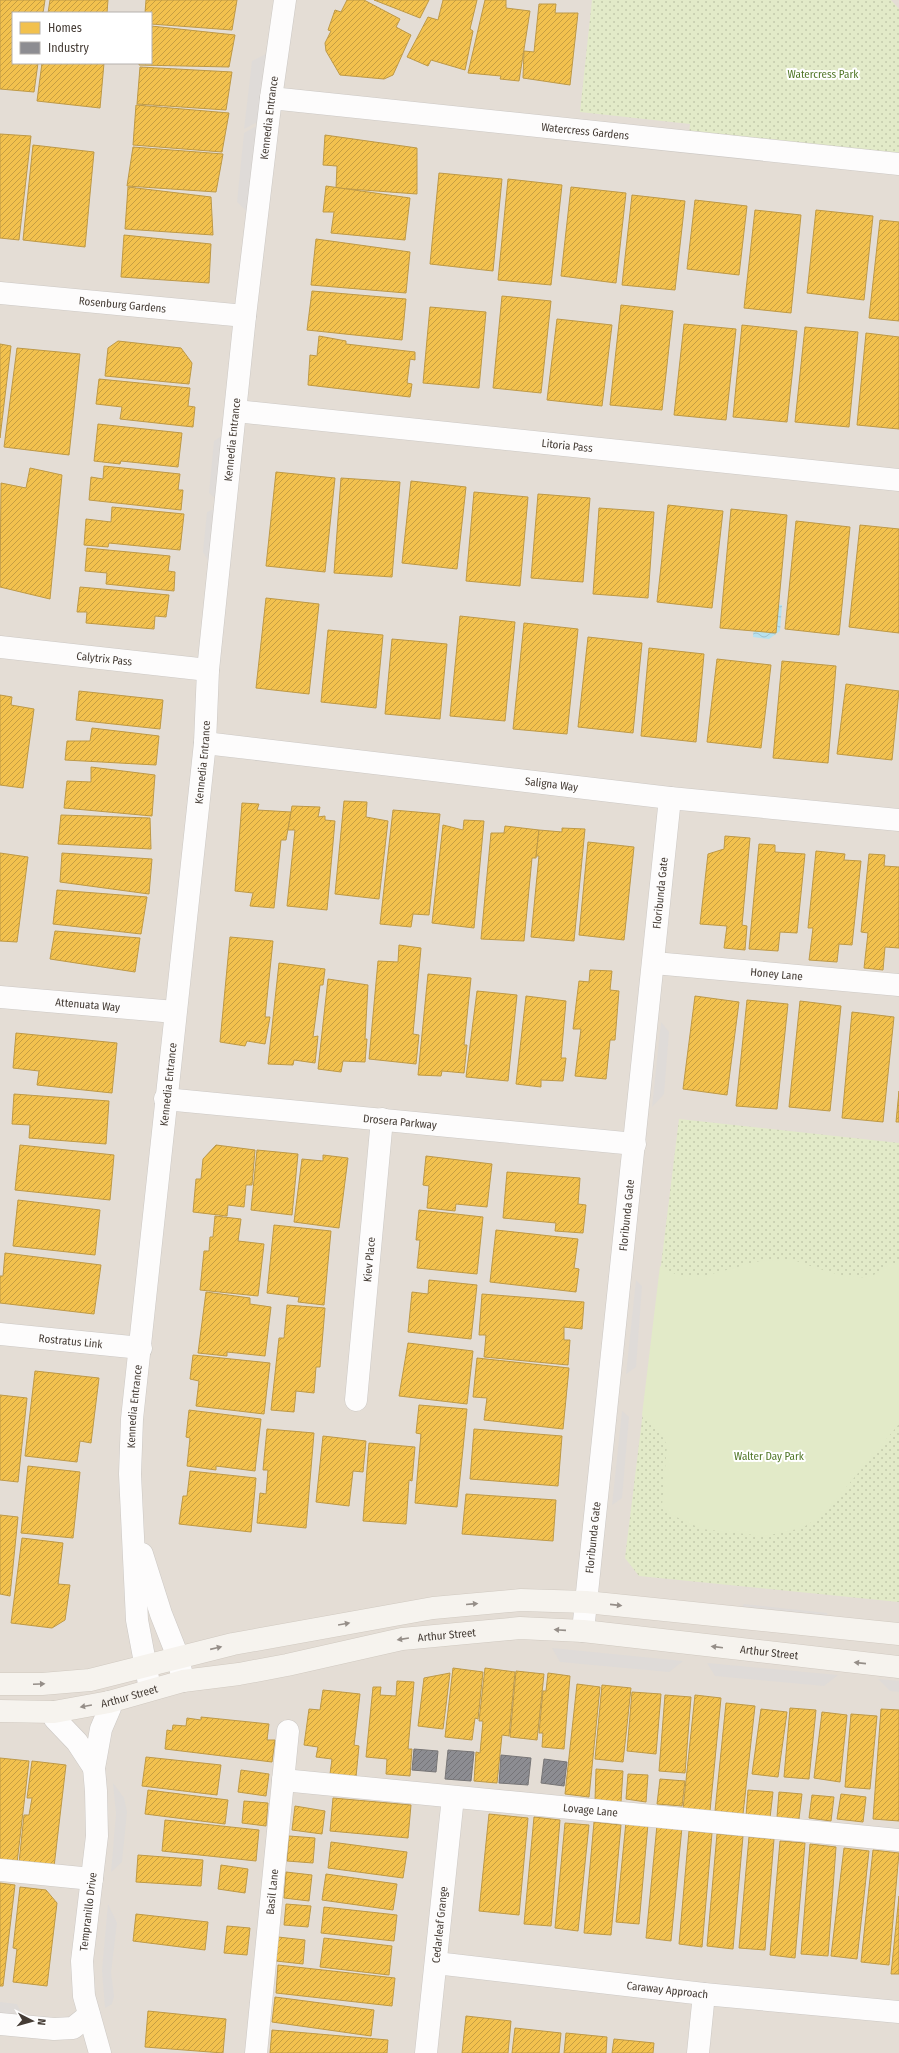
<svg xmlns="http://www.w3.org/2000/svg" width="899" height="2053" font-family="'Fira Sans Condensed',sans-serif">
<defs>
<pattern id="park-dots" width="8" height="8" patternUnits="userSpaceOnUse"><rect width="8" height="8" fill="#e2eac8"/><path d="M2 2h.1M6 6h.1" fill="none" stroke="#c3caac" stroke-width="1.8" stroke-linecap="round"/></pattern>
<pattern id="water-waves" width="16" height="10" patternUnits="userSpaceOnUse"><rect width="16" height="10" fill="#b8e1ee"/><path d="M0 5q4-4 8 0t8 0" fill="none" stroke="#a0c2cd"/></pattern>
<pattern id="homes-hatch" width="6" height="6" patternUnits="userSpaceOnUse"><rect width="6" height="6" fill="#f2c14e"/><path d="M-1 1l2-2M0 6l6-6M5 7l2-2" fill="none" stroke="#c69e42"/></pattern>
<pattern id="industry-hatch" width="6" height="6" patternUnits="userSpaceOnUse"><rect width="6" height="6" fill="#8d8d92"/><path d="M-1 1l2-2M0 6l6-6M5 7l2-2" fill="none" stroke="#757478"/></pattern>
</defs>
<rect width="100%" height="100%" fill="#f0ece8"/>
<path fill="#e4ddd5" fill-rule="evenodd" d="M0 0H899V2053H0ZM13 13H151V63H13Z"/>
<g fill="url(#park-dots)">
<polygon points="592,0 891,0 899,9 899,156 689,135 690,124 580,112"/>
<polygon points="679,1119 899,1143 899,1602 639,1576 625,1558"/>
</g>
<path fill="#e2eac8" d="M790 1259C813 1266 841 1279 866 1277 880 1276 884 1262 899 1263V1424L823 1515 802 1528 765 1536 702 1529 672 1515 662 1506 667 1445 658 1429 642 1415 660 1266 679 1276H704L760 1261Z"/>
<g fill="#dfdbd8">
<polygon points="274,50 265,118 244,129 252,61"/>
<polygon points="265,121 254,219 237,202 244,133"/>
<polygon points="231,430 217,575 203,552 207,512 224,505 209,493 214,441"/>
<polygon points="661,1022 669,1032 664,1094 652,1107"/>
<polygon points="636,1280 642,1286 636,1367 626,1374"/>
<polygon points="622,1411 629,1417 622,1498 612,1505"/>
<polygon points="744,1604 827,1613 828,1622 736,1615"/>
<polygon points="552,1648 683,1661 669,1672 560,1662"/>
<polygon points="707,1663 838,1675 824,1686 715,1676"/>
<polygon points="878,1679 899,1681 899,1692 890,1691"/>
<polygon points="113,1783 124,1798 127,1812 122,1862 111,1872 116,1814"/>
<polygon points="108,1904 117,1923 111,1972 114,1996 112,2004 105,2008 102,1970"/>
<polygon points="0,2002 17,2004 27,2024 0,2021"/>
</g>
<polygon fill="url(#water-waves)" points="767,604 782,605 780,631 769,639 753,637 754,622"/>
<g fill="url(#homes-hatch)" stroke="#be9946">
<polygon points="0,0 45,0 43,13 13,13 13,63 38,63 34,92 0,89"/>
<polygon points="50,0 108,0 107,13 48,13"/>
<polygon points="146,0 237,0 232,30 151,24 151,13 145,13"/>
<polygon points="347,0 364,0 400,19 396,27 411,35 393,75 384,79 340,75 326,51 325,43 331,31 328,30 335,10 341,12"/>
<polygon points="374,0 429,0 420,18"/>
<polygon points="443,0 477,0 470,29 473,31 465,70 431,60 428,66 407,57 428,17 438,20"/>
<polygon points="485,0 506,0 506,8 530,11 519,81 500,79 501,76 468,73"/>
<polygon points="539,4 556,4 555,13 578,13 570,85 523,78 524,51 534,52"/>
<polygon points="151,26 235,35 229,67 139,65 139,63 151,63"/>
<polygon points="42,63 104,63 100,108 37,101"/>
<polygon points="140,67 232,72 226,110 137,104"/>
<polygon points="136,105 229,113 222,152 133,145"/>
<polygon points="0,134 31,136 19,240 0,238"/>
<polygon points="325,135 417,148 417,194 336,188 337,166 323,165"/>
<polygon points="33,145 94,152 85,247 23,240"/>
<polygon points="133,147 223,154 216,192 127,186"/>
<polygon points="439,173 502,179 493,271 430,264"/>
<polygon points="508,179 562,185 551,285 498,280"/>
<polygon points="326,186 410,198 405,240 331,233 334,212 323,212"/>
<polygon points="128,187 211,197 213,235 125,229"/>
<polygon points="571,187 626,193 616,283 561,276"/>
<polygon points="632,195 685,201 675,290 622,285"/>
<polygon points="695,200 747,206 739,275 687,269"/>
<polygon points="755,210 801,215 791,313 744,308"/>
<polygon points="816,210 873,216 864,300 807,293"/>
<polygon points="880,220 899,222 899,321 869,318"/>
<polygon points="124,235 211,244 209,283 121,277"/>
<polygon points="316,239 410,252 406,293 311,285"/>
<polygon points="312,291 406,299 402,340 307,330"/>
<polygon points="502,296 551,301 541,393 493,388"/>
<polygon points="621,305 673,311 662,410 610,405"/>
<polygon points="430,307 486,312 479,388 423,383"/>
<polygon points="557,319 612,325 602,406 547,400"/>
<polygon points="684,324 736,329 726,420 674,415"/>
<polygon points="742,325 797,331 787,422 733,417"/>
<polygon points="805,327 858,332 849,427 795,422"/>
<polygon points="866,333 899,337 899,429 857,425"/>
<polygon points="319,336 346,341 346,344 415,352 415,360 410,359 407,383 412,384 410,397 308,385 310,355 317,356"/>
<polygon points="118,341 181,348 192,363 189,384 105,376 108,348"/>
<polygon points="0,344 11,346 0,438"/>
<polygon points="17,348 80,354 69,455 4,447"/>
<polygon points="99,379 190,388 188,406 195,407 193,427 120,419 122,407 96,404"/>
<polygon points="98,424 182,433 178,467 121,461 120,464 94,461"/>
<polygon points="104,466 180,474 178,490 183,490 181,510 89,500 91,477 103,479"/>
<polygon points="30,468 62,475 50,599 0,587 1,483 26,488"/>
<polygon points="276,472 335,478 325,572 266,566"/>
<polygon points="341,478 400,482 392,577 334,573"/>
<polygon points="411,481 466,487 457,569 402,563"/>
<polygon points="474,492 528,497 520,586 466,581"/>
<polygon points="538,494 590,498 583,582 531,578"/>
<polygon points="668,505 723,511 712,608 657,602"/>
<polygon points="112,507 184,514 180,550 109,543 108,547 84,545 86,519 111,522"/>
<polygon points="599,508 654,512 648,598 593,594"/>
<polygon points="731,509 787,515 776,633 720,628"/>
<polygon points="796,521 850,527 839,635 785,629"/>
<polygon points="860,525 899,529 899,633 849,627"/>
<polygon points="87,548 170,556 168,571 175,572 174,591 106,584 107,573 85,571"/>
<polygon points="80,587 169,595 166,617 155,616 154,629 86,623 87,612 77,612"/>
<polygon points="266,598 319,604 309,694 256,688"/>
<polygon points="460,616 515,622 505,721 450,716"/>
<polygon points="524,623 578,629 567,734 513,729"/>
<polygon points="328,630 383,635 376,708 321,702"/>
<polygon points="588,637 642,643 633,733 578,727"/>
<polygon points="392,639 447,644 440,719 385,714"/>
<polygon points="649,648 704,654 696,742 641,736"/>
<polygon points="717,659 771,665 761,748 707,742"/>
<polygon points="782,661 836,666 828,763 773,758"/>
<polygon points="846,684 899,691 892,760 837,754"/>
<polygon points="79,691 163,700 160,729 76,720"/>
<polygon points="0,695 12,697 11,705 34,709 23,788 0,785"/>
<polygon points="92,728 159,736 156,765 65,760 67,741 90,741"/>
<polygon points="91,767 155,775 152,816 64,808 67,781 91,782"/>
<polygon points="344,801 367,802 366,817 388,821 379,899 335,894"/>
<polygon points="242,803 259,804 257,810 291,812 286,840 281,840 274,908 250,906 253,893 235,891"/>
<polygon points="292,806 320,807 318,817 325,816 325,820 335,821 327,910 287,906 295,830 288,830"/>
<polygon points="393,810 440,814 429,915 413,914 411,927 380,924"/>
<polygon points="61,815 150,818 151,849 58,844"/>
<polygon points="464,820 484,821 474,928 432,923 443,825 463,830"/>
<polygon points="505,826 539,830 536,858 532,858 524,941 481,939 491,833 504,833"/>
<polygon points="562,828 585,829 574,941 531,937 539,856 536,856 539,830 562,832"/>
<polygon points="725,836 750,838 742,925 747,926 745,950 724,948 727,926 700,924 708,854 724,849"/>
<polygon points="588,842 634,847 624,940 579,935"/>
<polygon points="759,844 775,845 775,852 805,854 797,933 780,932 778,951 749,949"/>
<polygon points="816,851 845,854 844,860 861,861 852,945 839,944 837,962 809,960 813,928 808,928"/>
<polygon points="0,853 28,857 17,942 0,941"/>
<polygon points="62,853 152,859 149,894 60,882"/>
<polygon points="869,854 885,855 884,866 899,867 899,948 885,947 883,970 864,968 868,933 861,932"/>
<polygon points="57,890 147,897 141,934 53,924"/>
<polygon points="55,931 140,938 135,972 50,959"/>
<polygon points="230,937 273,941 265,1017 270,1017 265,1044 247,1041 245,1046 220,1042"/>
<polygon points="399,945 421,948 413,1034 419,1035 416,1064 369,1059 378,961 398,962"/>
<polygon points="279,963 325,969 323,985 320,985 313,1037 318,1036 315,1063 294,1060 293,1065 268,1064"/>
<polygon points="590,970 612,971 610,990 619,991 615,1040 610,1040 606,1079 575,1076 581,1029 573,1029 579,981 589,982"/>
<polygon points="428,974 471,978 464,1045 467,1045 464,1073 442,1071 441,1076 418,1075"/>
<polygon points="328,979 368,985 365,1039 367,1039 365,1062 343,1061 341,1072 318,1069"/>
<polygon points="477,991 517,995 508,1081 466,1077"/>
<polygon points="526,996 566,1001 561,1058 566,1058 563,1081 541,1080 541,1087 516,1084"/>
<polygon points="695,996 739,1002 727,1095 683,1089"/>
<polygon points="747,1000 788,1004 777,1109 736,1106"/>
<polygon points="800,1001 841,1006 830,1111 789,1107"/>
<polygon points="852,1012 894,1017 883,1122 842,1118"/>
<polygon points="16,1033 117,1043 112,1093 37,1085 39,1071 13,1068"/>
<polygon points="899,1091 899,1122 896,1122"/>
<polygon points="14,1094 109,1101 106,1144 29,1138 30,1125 12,1124"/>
<polygon points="20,1145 114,1155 110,1200 15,1190"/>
<polygon points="216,1145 255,1150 252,1185 246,1185 244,1207 228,1205 227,1216 193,1212 196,1179 201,1179 203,1159"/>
<polygon points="257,1150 298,1154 292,1215 251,1210"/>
<polygon points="323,1155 348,1158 339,1228 294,1222 302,1159 323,1161"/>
<polygon points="426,1156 492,1164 487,1207 456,1204 455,1211 427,1208 429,1186 423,1185"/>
<polygon points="507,1172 580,1178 578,1204 586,1205 583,1233 555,1231 556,1223 503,1218"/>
<polygon points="18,1200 100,1210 95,1255 13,1246"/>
<polygon points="419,1210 483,1217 477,1274 417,1268 420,1240 416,1240"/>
<polygon points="215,1216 241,1219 238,1241 264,1244 258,1296 200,1290 204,1251 209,1251 210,1237 213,1237"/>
<polygon points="274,1225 331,1231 324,1305 298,1302 299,1297 267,1293"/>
<polygon points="496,1230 578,1239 574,1268 579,1269 576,1292 490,1282"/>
<polygon points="5,1253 101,1265 94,1314 0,1303 0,1276 3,1276"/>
<polygon points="429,1280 477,1285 471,1339 408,1332 412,1292 428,1294"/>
<polygon points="206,1292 250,1298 250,1304 271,1307 265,1356 227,1352 227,1356 198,1353"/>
<polygon points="482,1294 584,1302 582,1329 564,1327 564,1340 570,1340 568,1365 484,1357 486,1335 479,1335"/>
<polygon points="287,1305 325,1308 320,1367 316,1367 314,1393 296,1391 294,1412 271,1410 279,1338 284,1338"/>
<polygon points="408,1343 473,1351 467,1404 399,1396"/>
<polygon points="193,1355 270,1363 264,1414 196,1406 199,1381 190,1379"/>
<polygon points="477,1358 569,1368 563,1429 484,1420 487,1398 473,1397"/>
<polygon points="35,1371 99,1378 91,1443 80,1441 77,1462 25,1456"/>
<polygon points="0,1395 27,1398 18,1482 0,1480"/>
<polygon points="419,1405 467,1409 457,1507 415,1503 421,1434 416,1433"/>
<polygon points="189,1410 261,1419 255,1471 216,1466 216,1470 187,1466 190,1438 186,1437"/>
<polygon points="267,1429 314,1433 306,1528 257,1523 260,1493 266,1494 268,1470 263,1470"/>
<polygon points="474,1429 562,1436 558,1486 470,1479"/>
<polygon points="323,1436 366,1441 363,1472 353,1471 349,1506 316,1502"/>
<polygon points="369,1443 415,1447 412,1481 409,1480 406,1524 363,1521"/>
<polygon points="28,1466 80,1472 73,1538 21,1533"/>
<polygon points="190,1471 256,1478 251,1532 179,1524 183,1496 187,1496"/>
<polygon points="466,1494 556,1500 553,1541 462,1534"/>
<polygon points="0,1515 18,1517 10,1596 0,1594"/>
<polygon points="22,1538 63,1543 58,1584 70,1585 65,1620 52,1628 11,1623"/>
<polygon points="453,1668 483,1672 478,1719 475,1718 472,1740 445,1737"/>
<polygon points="485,1668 515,1672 509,1736 502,1735 497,1783 474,1781 476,1752 480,1753 483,1721 479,1721"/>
<polygon points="516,1671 544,1674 537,1740 510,1737"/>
<polygon points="450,1673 443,1729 418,1726 424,1678"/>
<polygon points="548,1673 570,1676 564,1749 542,1747 543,1733 539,1733 543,1691 546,1691"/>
<polygon points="397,1681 414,1682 408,1749 412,1749 410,1776 386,1774 387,1759 366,1757 373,1687 381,1687 380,1695 396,1696"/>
<polygon points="577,1684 600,1687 589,1797 565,1794"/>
<polygon points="602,1685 631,1688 623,1762 595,1759"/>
<polygon points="323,1690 360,1694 354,1745 359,1746 356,1777 330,1774 332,1759 316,1757 318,1747 304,1745 309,1709 320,1710"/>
<polygon points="632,1692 661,1694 656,1754 627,1751"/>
<polygon points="665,1695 691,1697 685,1773 659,1771"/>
<polygon points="695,1695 721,1698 710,1811 683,1809"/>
<polygon points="726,1703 755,1706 743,1814 715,1811"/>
<polygon points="790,1708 816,1710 809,1779 784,1777"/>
<polygon points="761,1709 787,1712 778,1777 752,1774"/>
<polygon points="881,1709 899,1710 899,1821 873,1819"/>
<polygon points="822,1712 847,1715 840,1782 814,1778"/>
<polygon points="851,1714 877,1716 870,1789 845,1787"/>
<polygon points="201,1717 269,1724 267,1740 275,1740 272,1762 165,1749 167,1730 172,1731 173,1725 186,1726 187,1718 201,1720"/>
<polygon points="146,1757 221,1765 217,1795 142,1786"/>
<polygon points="0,1758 29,1761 17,1863 0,1861"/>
<polygon points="32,1761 66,1765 54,1867 19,1863 24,1815 29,1815 32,1798 27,1798"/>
<polygon points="596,1769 623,1771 621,1802 595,1801"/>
<polygon points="241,1770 269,1774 266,1796 238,1792"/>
<polygon points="628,1774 648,1775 646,1802 626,1799"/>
<polygon points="660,1779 685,1781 682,1806 657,1804"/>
<polygon points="148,1790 228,1800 225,1824 145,1814"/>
<polygon points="748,1790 773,1792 770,1818 746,1816"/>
<polygon points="779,1792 802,1794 799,1819 777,1817"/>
<polygon points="841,1794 866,1797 863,1822 837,1819"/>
<polygon points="812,1795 834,1797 831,1821 809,1818"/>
<polygon points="333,1798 411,1805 408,1838 330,1831"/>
<polygon points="244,1801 268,1803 266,1826 242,1823"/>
<polygon points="295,1806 325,1811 322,1834 292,1830"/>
<polygon points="489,1814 528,1818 519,1915 479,1911"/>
<polygon points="534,1817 560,1820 551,1926 524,1924"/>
<polygon points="165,1820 259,1830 256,1861 162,1851"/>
<polygon points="594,1822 621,1825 611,1935 584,1933"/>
<polygon points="626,1822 648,1824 639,1924 616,1922"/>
<polygon points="565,1823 589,1825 578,1931 555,1928"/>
<polygon points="657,1825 682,1827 671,1941 646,1938"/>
<polygon points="689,1831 712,1833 702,1947 679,1944"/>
<polygon points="717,1834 743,1836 733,1949 707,1946"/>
<polygon points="289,1836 315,1838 313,1863 287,1861"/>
<polygon points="749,1837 774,1839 765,1950 739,1948"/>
<polygon points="780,1841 805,1843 795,1958 770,1955"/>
<polygon points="331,1842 407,1852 403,1878 328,1868"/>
<polygon points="810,1844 836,1847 828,1956 801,1954"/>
<polygon points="844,1848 869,1851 857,1959 831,1956"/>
<polygon points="873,1850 899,1853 889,1965 861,1962"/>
<polygon points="138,1855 203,1860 201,1886 136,1882"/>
<polygon points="221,1865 248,1869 245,1893 218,1889"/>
<polygon points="286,1872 312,1875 309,1901 284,1898"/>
<polygon points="326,1874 397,1884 393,1910 322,1900"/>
<polygon points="0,1883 15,1885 3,1986 0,1986"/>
<polygon points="20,1887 46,1890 57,1903 47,1986 13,1982 17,1949 13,1948"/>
<polygon points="899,1896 899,1974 891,1974"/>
<polygon points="286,1904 311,1906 308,1927 284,1925"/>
<polygon points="324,1907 397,1915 394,1941 321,1933"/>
<polygon points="136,1914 208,1922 205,1950 133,1941"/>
<polygon points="227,1926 250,1928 247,1955 224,1953"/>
<polygon points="278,1937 305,1940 303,1964 276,1961"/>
<polygon points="324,1938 392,1946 389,1975 320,1967"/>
<polygon points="278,1965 395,1978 392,2006 276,1993"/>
<polygon points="275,1997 374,2010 371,2036 272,2022"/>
<polygon points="148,2011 226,2019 223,2053 145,2047"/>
<polygon points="466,2016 511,2021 508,2053 462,2053"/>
<polygon points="515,2028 561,2033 559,2053 512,2053"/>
<polygon points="272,2030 388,2040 387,2053 270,2053"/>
<polygon points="566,2033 607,2037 606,2053 564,2053"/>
<polygon points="614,2039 654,2043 653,2053 612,2053"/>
</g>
<g fill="url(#industry-hatch)" stroke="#777576">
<polygon points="414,1749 438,1751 436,1772 412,1770"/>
<polygon points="448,1750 474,1752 471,1781 445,1779"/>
<polygon points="501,1755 531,1758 528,1785 499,1783"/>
<polygon points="544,1759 567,1762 564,1786 541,1783"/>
</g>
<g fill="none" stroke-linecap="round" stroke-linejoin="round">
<defs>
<g id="street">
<path id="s1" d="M271 98 899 164"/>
<path id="s2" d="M0 293 245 316"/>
<path id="s3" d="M236 411 899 480"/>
<path id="s4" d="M0 647 208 670"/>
<path id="s5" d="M205 743 670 798 899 820"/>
<path id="s6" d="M654 963 899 985"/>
<path id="s7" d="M0 997 175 1012"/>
<path id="s8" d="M165 1099 635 1144"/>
<path id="s9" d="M0 1334 141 1348"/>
<path id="s10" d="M356 1400 382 1119"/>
<polyline points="142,1554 161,1614 178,1657 183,1681"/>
<path id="s11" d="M583 1631 670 798"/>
<path id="s12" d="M150 1689 137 1620 130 1474 132 1419 205 743 208 670 245 316 271 98 285 0"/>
<polyline points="54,1712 55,1719 77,1742 94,1768"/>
<path id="s13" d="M283 1780 899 1840"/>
<polyline points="0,1870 92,1879"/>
<path id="s14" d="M436 1963 704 1994 899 2012"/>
<polyline points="0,2024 54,2029 73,2028 89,2015"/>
<path id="s15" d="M100 2053 84 1996 82 1961 97 1836 96 1791 94 1768 101 1729 110 1708 109 1702"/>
<path id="s16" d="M256 2053 288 1731"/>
<path id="s17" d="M426 2053 453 1797"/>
<polyline points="698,2053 704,1994"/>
</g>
<g id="secondary">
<polyline points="0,1684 42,1684 90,1680 233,1644 433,1608 521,1600 586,1602 899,1634"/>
<path id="s18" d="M0 1711 54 1712 109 1702 183 1681 239 1674 287 1665 402 1639 520 1628 583 1631 899 1667"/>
</g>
</defs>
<use href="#street" stroke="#ccc8c4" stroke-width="23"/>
<use href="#secondary" stroke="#d0c9c0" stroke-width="23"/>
<use href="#street" stroke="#fdfcfc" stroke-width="22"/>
<use href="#secondary" stroke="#f6f3ee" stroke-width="22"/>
</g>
<defs><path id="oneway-solid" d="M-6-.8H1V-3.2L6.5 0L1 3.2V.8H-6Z"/></defs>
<g fill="#958e88">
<use href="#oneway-solid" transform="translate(472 1604) rotate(-5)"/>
<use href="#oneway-solid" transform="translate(616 1605) rotate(6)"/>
<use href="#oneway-solid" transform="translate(344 1624) rotate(-10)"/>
<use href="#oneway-solid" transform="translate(560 1630) rotate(-176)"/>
<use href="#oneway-solid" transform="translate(403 1639) rotate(171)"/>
<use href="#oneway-solid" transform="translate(717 1647) rotate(-173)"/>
<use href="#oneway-solid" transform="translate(216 1648) rotate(-13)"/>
<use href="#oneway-solid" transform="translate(860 1663) rotate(-174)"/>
<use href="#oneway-solid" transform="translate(39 1684) rotate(-2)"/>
<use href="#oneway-solid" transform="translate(86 1706) rotate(170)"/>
</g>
<g text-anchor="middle" stroke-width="4" stroke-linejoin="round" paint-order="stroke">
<g font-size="11" fill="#517728" stroke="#fff">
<text x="823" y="78">Watercress Park</text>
<text x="769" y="1460">Walter Day Park</text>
</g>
<g font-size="11" fill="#453c35" stroke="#fff">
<text dy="4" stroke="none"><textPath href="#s12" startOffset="1580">Kennedia Entrance</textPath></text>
<text dy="4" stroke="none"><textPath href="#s1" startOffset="316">Watercress Gardens</textPath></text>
<text dy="4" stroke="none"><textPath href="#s2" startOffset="123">Rosenburg Gardens</textPath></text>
<text dy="4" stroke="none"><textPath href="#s12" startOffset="1256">Kennedia Entrance</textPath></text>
<text dy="4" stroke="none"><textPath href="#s3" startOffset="333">Litoria Pass</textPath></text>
<text dy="4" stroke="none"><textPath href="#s4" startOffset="105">Calytrix Pass</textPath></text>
<text dy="4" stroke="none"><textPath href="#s12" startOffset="932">Kennedia Entrance</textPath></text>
<text dy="4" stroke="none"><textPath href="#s5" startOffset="349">Saligna Way</textPath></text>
<text dy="4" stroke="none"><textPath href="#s11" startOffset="742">Floribunda Gate</textPath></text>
<text dy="4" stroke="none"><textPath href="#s6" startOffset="123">Honey Lane</textPath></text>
<text dy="4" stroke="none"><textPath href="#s7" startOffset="88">Attenuata Way</textPath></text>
<text dy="4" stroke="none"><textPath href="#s12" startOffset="608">Kennedia Entrance</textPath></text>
<text dy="4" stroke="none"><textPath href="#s8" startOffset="236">Drosera Parkway</textPath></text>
<text dy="4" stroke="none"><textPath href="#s11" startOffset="418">Floribunda Gate</textPath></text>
<text dy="4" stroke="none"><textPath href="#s10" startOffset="141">Kiev Place</textPath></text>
<text dy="4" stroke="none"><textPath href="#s9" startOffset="71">Rostratus Link</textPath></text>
<text dy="4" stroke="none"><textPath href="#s12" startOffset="284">Kennedia Entrance</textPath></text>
<text dy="4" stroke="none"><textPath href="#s11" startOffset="94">Floribunda Gate</textPath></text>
<text dy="4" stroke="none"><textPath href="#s18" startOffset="455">Arthur Street</textPath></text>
<text dy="4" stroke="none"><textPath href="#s18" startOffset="779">Arthur Street</textPath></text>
<text dy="4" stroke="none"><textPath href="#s18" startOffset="131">Arthur Street</textPath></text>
<text dy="4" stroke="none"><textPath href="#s13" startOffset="309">Lovage Lane</textPath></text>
<text dy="4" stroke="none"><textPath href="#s16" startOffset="162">Basil Lane</textPath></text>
<text dy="4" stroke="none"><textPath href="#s15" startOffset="144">Tempranillo Drive</textPath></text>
<text dy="4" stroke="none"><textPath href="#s17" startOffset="129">Cedarleaf Grange</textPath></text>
<text dy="4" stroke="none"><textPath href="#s14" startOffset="233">Caraway Approach</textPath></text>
</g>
</g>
<rect x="12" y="12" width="140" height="52" fill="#ffffff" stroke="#b5b1ae"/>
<rect x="20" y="22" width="20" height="12" fill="#f2c14e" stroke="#b5b1ae"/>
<text x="48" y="32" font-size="12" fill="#453c35">Homes</text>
<rect x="20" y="42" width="20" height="12" fill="#8d8d92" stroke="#b5b1ae"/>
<text x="48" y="52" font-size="12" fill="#453c35">Industry</text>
<g transform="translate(32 2021) rotate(96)" stroke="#ffffff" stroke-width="3" paint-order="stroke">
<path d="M0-3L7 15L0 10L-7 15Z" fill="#453c35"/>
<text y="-6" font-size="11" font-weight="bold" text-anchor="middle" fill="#453c35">N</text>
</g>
</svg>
